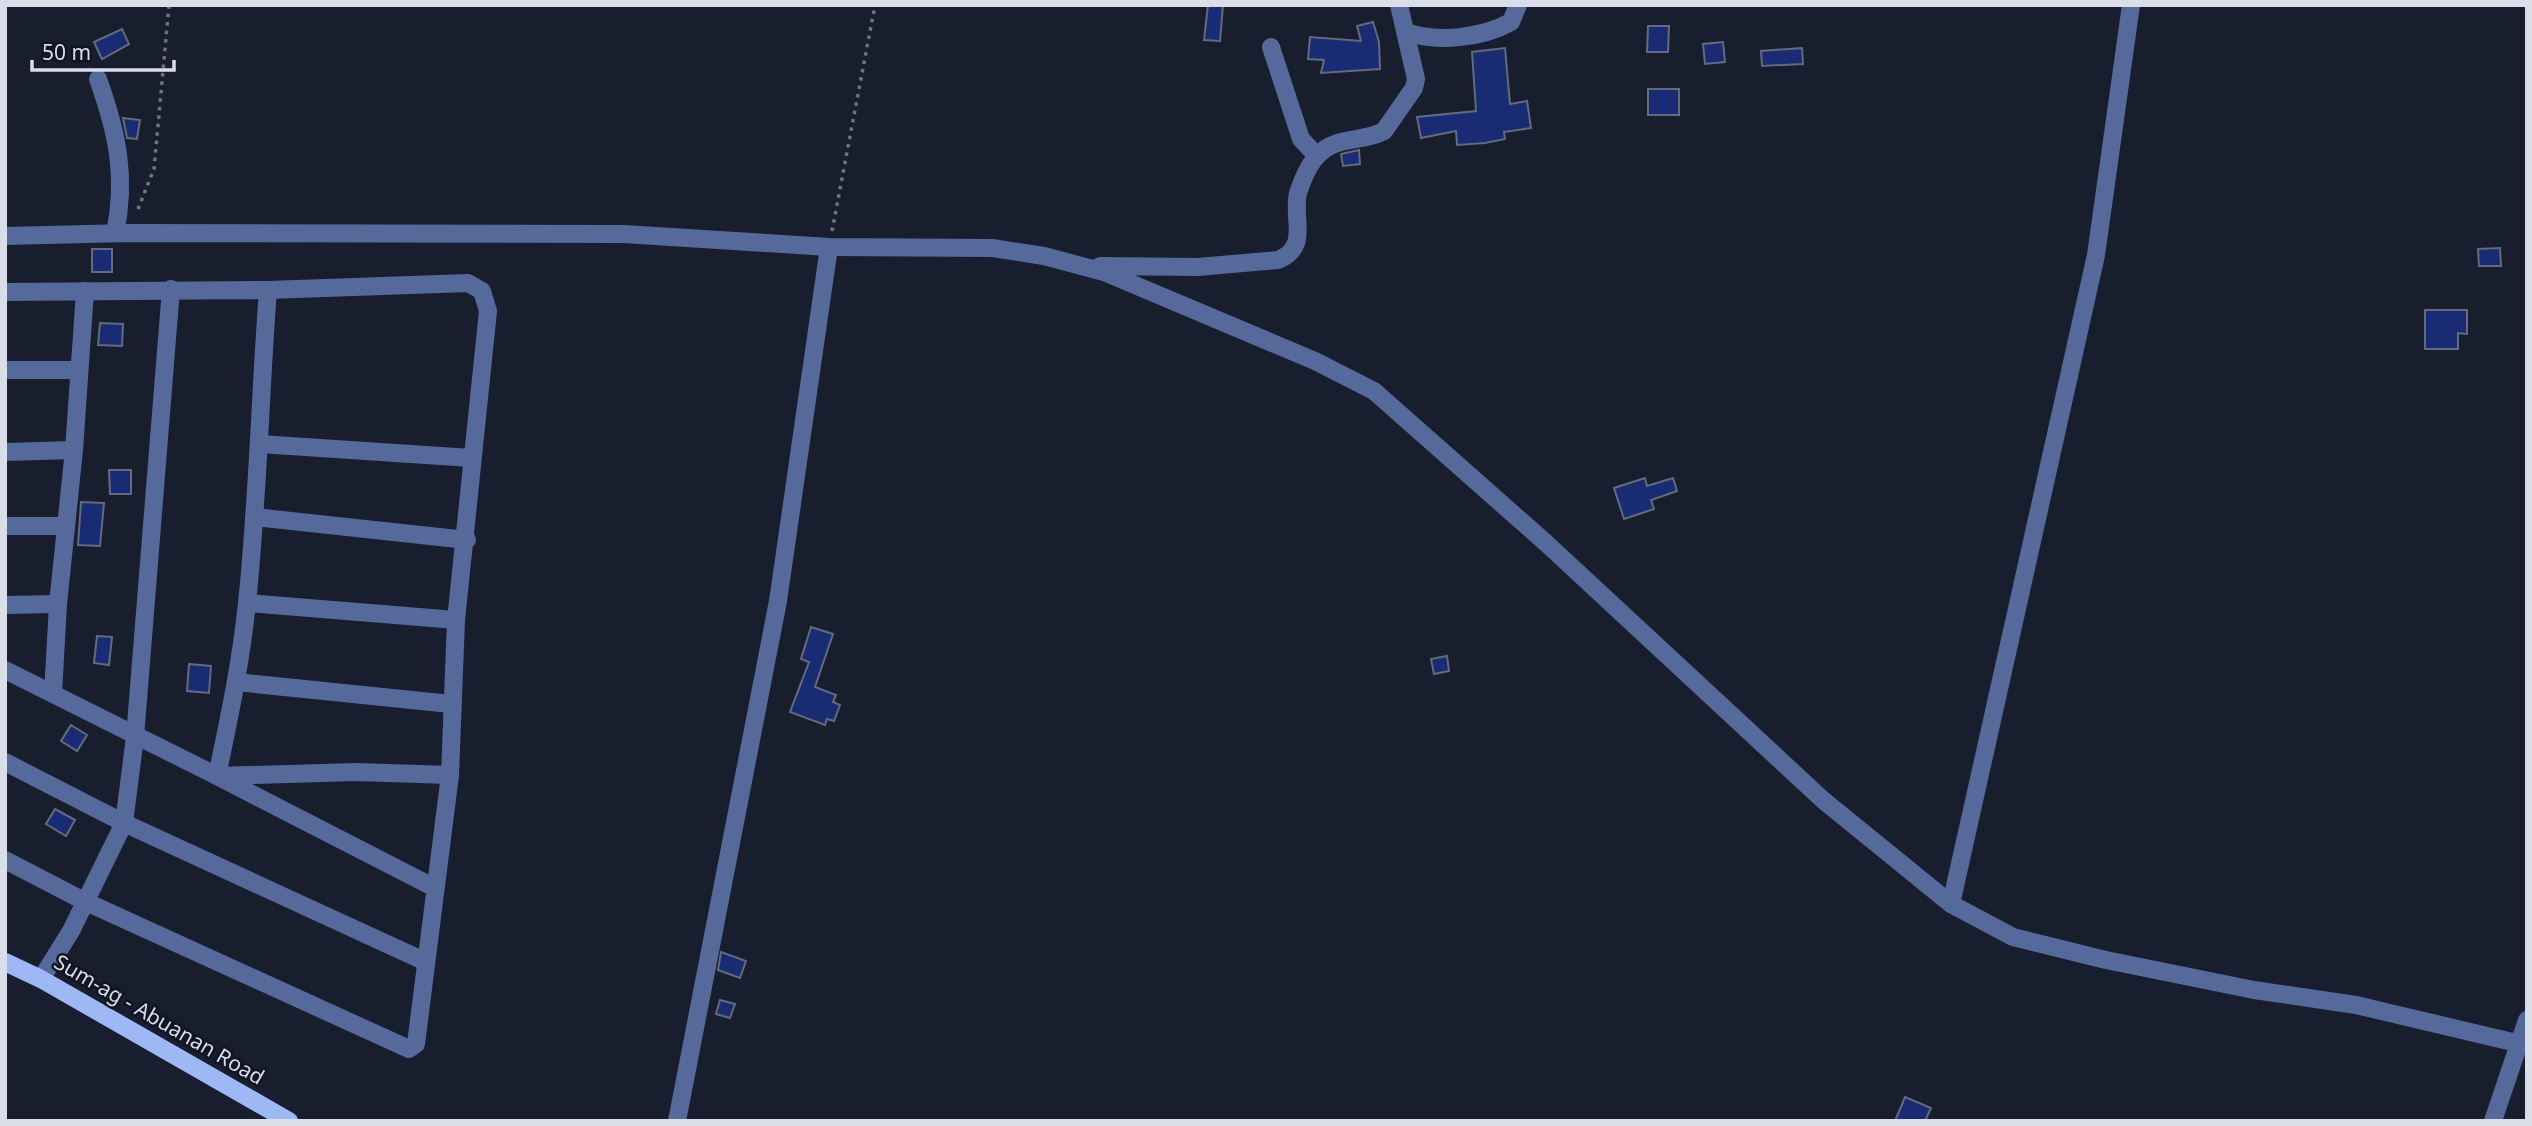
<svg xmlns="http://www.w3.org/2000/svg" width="2532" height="1126" font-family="'Noto Sans',sans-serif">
<rect width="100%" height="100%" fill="#181e2e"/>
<g fill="#192c73" stroke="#626a7d" stroke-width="2">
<polygon points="1208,5 1223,5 1220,41 1204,40"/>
<polygon points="1373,22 1379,42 1380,69 1321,73 1324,60 1308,59 1310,37 1361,41 1357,26"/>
<polygon points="1648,26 1669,26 1668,52 1647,52"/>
<polygon points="122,29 129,44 102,59 94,42"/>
<polygon points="1723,42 1725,62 1705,64 1703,44"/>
<polygon points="1505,48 1510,104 1527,101 1531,128 1504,132 1505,139 1485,143 1457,145 1456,131 1421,138 1417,117 1476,111 1472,52"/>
<polygon points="1802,48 1803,64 1762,66 1761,51"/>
<rect x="1648" y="89" width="31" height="26"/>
<polygon points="123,118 140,120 137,139 127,138"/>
<polygon points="1359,150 1360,164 1343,166 1341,154"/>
<polygon points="2500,248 2501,266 2479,266 2478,249"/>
<rect x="92" y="249" width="20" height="23"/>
<polygon points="2425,310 2467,310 2467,334 2458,333 2458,349 2425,349"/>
<polygon points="100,323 123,324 122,346 98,345"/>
<polygon points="109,470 131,470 131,494 110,494"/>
<polygon points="1645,478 1647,486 1673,478 1677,491 1651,500 1654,509 1624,519 1614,488"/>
<polygon points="81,502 104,503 100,546 78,545"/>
<polygon points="811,627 833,634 815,687 836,695 833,702 840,705 834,721 827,719 825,725 790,712 809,662 801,659"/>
<polygon points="97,636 112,637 109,665 94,663"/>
<polygon points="1447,656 1449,671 1434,674 1431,659"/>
<polygon points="189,664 211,666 209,693 187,691"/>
<polygon points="71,725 87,735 77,751 61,741"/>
<polygon points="55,809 75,820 66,836 46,824"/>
<polygon points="721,952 746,961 740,978 718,970"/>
<polygon points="720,1000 735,1004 730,1018 716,1014"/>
<polygon points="1905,1097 1931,1108 1925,1121 1895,1121"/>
</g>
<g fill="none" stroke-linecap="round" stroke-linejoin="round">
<g stroke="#6f7482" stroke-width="3.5" stroke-dasharray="3.5 5" stroke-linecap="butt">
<polyline points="138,209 154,169 169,5"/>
<polyline points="832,231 875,5"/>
</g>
<g stroke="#55699b" stroke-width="18">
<path d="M1406 32C1437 43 1482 38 1511 22L1518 5"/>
<polyline points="1271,47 1301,139 1317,156"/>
<path d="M98 79C117 132 127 177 115 233"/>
<polyline points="5,236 128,233 624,234 829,247 992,248 1044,256 1104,272 1315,361 1374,391 1546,543 1823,800 1951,904 2013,937 2106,960 2254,990 2356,1005 2521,1044 2527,1041"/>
<path d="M1100 266 1198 267 1278 260C1310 247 1292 219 1298 193 1302 181 1309 164 1318 155 1337 135 1362 143 1384 131L1414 88 1416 79 1399 5"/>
<path d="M5 292 268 290C260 394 258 499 247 603 241 662 229 719 217 776L435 888"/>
<polyline points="5,370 78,370"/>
<polyline points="260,444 471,458"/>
<polyline points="5,452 74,450"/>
<polyline points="254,517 467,540"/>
<polyline points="5,526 66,526"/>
<polyline points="247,603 456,620"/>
<polyline points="5,605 58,604"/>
<polyline points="5,670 217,776 356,772 450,775"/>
<polyline points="236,682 451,704"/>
<polyline points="53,694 58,604 74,450 85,291"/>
<polyline points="5,762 124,823 424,961"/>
<polyline points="5,860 84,901 409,1049 416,1044 450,775 456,620 488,311 482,291 468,283 268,290"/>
<polyline points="1951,904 2096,255 2131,5"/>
<polyline points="41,979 71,931 124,823 135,737 171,289"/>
<polyline points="677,1121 778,601 829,247"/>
<polyline points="2493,1121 2527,1020"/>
</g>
<polyline stroke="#9eb7f5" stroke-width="18" points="5,962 41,979 289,1121"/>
</g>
<g text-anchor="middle" stroke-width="5" stroke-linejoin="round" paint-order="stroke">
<g font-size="21" fill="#d9dee9" stroke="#0f1524">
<text transform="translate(159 1020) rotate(30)" y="7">Sum-ag - Abuanan Road</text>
</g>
</g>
<rect width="2532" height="1126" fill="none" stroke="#d9dee9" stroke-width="14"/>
<path d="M32 60v10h142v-10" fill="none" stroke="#d9dee9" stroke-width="3.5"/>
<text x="42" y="60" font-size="21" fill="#d9dee9" stroke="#0f1524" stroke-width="5" paint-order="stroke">50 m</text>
</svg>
